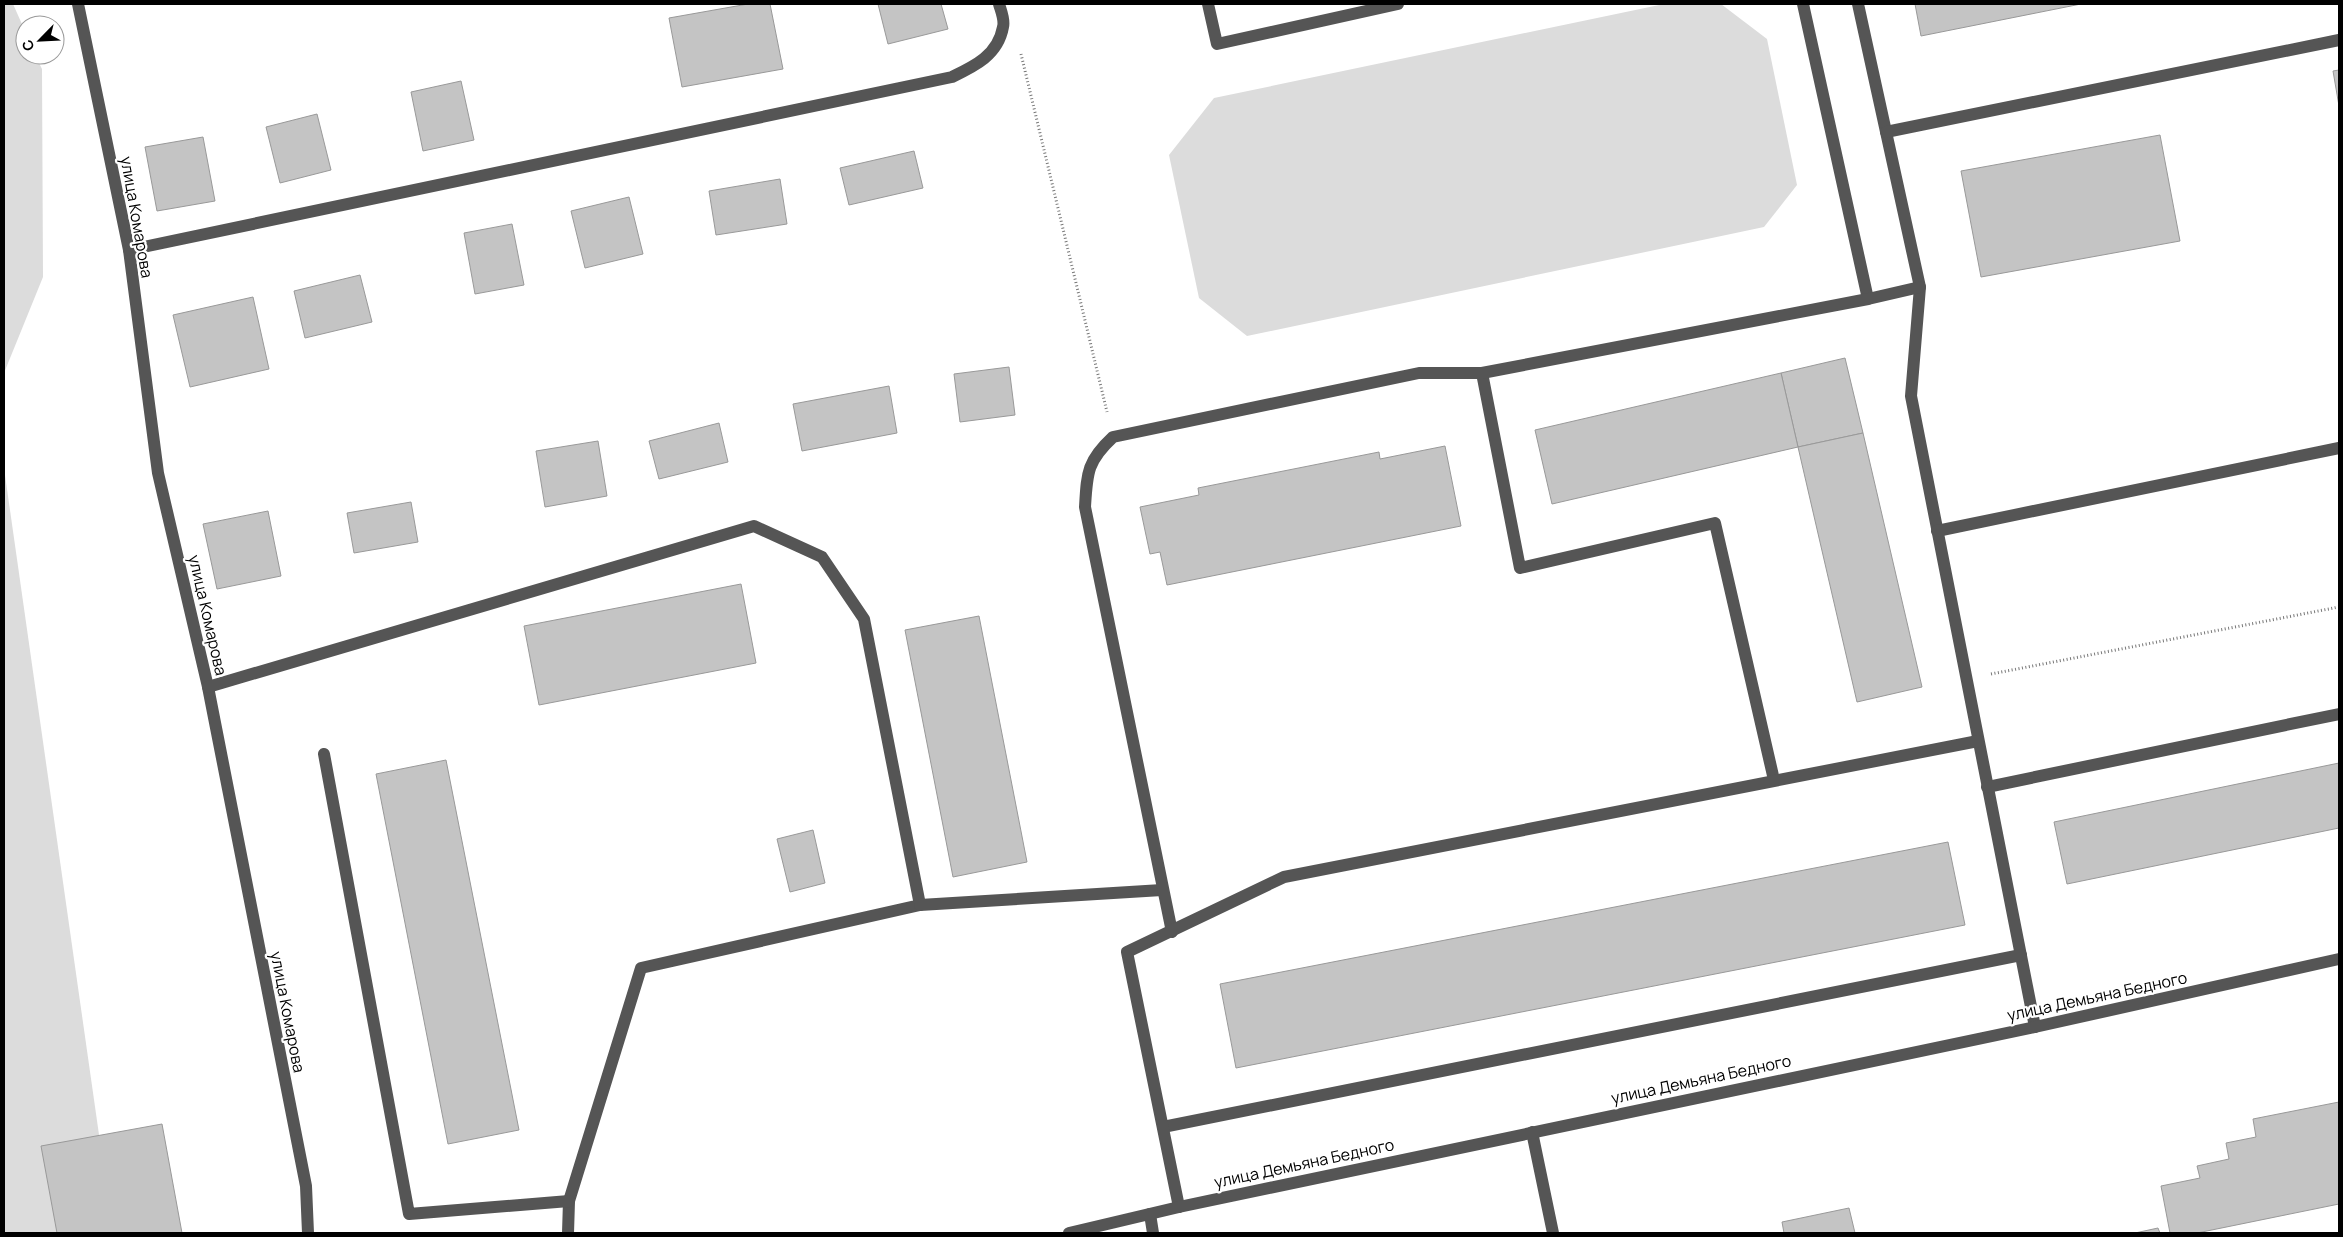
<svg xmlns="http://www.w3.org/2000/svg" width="2343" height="1237" font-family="Manrope,sans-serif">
<rect width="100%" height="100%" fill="#fff"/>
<g fill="#dcdcdc">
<polygon points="4,4 13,4 25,31 25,55 35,55 42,69 43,277 4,373"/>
<polygon points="1664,4 1721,4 1767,39 1797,185 1764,227 1247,336 1199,298 1169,155 1214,98"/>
<polygon points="4,468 113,1233 4,1233"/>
</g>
<g fill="#c4c4c4" stroke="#999">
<polygon points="748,4 770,4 783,69 682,87 669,18"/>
<polygon points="878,4 941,4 948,29 888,44"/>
<polygon points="1915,4 2081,4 1921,36"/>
<polygon points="2339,70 2339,106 2333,71"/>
<polygon points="461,81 474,140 423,151 411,92"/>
<polygon points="317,114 331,170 280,183 266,127"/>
<polygon points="2160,135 2180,241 1981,277 1961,171"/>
<polygon points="203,137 215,201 157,211 145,147"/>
<polygon points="914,151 923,188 849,205 840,168"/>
<polygon points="780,179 787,224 716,235 709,191"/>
<polygon points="629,197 643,254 585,268 571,211"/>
<polygon points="512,224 524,285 475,294 464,233"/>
<polygon points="360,275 372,322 305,338 294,291"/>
<polygon points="253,297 269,369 190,387 173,315"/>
<polygon points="1845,358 1863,433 1798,447 1781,373"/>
<polygon points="1009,367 1015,415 960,422 954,374"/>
<polygon points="1781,373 1798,447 1552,504 1535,430"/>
<polygon points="889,386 897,433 802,451 793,404"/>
<polygon points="719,423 728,462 659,479 649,441"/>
<polygon points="1863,433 1922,687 1857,702 1798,447"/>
<polygon points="598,441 607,496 545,507 536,451"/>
<polygon points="1445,446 1461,526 1167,585 1160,552 1150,554 1140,507 1199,495 1198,488 1379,452 1380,459"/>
<polygon points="411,502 418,542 354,553 347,513"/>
<polygon points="268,511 281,576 217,589 203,524"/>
<polygon points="741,584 756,663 539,705 524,626"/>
<polygon points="979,616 1027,862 953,877 905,630"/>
<polygon points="446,760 519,1130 448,1144 376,774"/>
<polygon points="2339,763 2339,828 2067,884 2054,822"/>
<polygon points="813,830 825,883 790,892 777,839"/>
<polygon points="1948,842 1965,925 1236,1068 1220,984"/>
<polygon points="2339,1102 2339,1204 2197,1233 2170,1233 2161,1186 2200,1178 2197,1166 2229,1159 2226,1143 2256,1137 2253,1119"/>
<polygon points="162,1124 182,1233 57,1233 41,1146"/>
<polygon points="1849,1208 1855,1233 1781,1233 1784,1233 1782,1222"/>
<polygon points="2158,1228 2160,1233 2135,1233"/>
</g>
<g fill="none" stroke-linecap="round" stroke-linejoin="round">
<g stroke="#777" stroke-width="3" stroke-dasharray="1 2.5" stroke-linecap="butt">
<polyline points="1021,54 1107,412"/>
<polyline points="1991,674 2339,607"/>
</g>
<g stroke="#555" stroke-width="12">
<polyline points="78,4 129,250 158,473 208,687 306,1186 308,1233"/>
<polyline points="1208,4 1217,44 1398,4"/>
<polyline points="1803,4 1868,299"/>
<polyline points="1858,4 1920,287 1911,396 2035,1027"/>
<polyline points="1886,132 2339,40"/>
<path d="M129 250 952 77C975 66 998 55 1003 27 1005 20 1001 11 999 4"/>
<polyline points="1482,373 1520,568 1715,523 1774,780"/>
<polyline points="1937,531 2339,448"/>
<polyline points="208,687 754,526 822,557 864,619 920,905 641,968 569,1201 568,1233"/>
<polyline points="324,754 409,1214 569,1201"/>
<polyline points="1987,787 2339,714"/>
<polyline points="920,905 1162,890"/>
<path d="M1172 932 1085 507C1087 473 1087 461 1113 437L1419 373H1482L1868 299 1920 287"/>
<polyline points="1163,1127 2021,955"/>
<polyline points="1532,1132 1553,1233"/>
<polyline points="1179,1207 1127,952 1284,877 1978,741"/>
<polyline points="1150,1214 1153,1233"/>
<polyline points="1069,1233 1179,1207 2035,1027 2339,959"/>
</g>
</g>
<g text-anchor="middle" stroke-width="4.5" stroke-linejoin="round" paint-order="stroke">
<g font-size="16" fill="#000" stroke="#fff">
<text transform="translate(137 217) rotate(80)" y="6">улица Комарова</text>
<text transform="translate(208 615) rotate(77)" y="6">улица Комарова</text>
<text transform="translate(2097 996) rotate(-12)" y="6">улица Демьяна Бедного</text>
<text transform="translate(288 1012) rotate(79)" y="6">улица Комарова</text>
<text transform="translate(1701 1079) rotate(-12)" y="6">улица Демьяна Бедного</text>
<text transform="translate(1304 1163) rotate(-12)" y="6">улица Демьяна Бедного</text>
</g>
</g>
<rect width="2343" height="1237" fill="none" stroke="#000000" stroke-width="10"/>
<g transform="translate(40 40) rotate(246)"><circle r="24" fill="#ffffff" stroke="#999999"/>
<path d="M0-4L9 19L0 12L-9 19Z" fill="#000000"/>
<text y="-8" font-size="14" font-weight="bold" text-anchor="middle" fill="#000000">С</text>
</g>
</svg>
